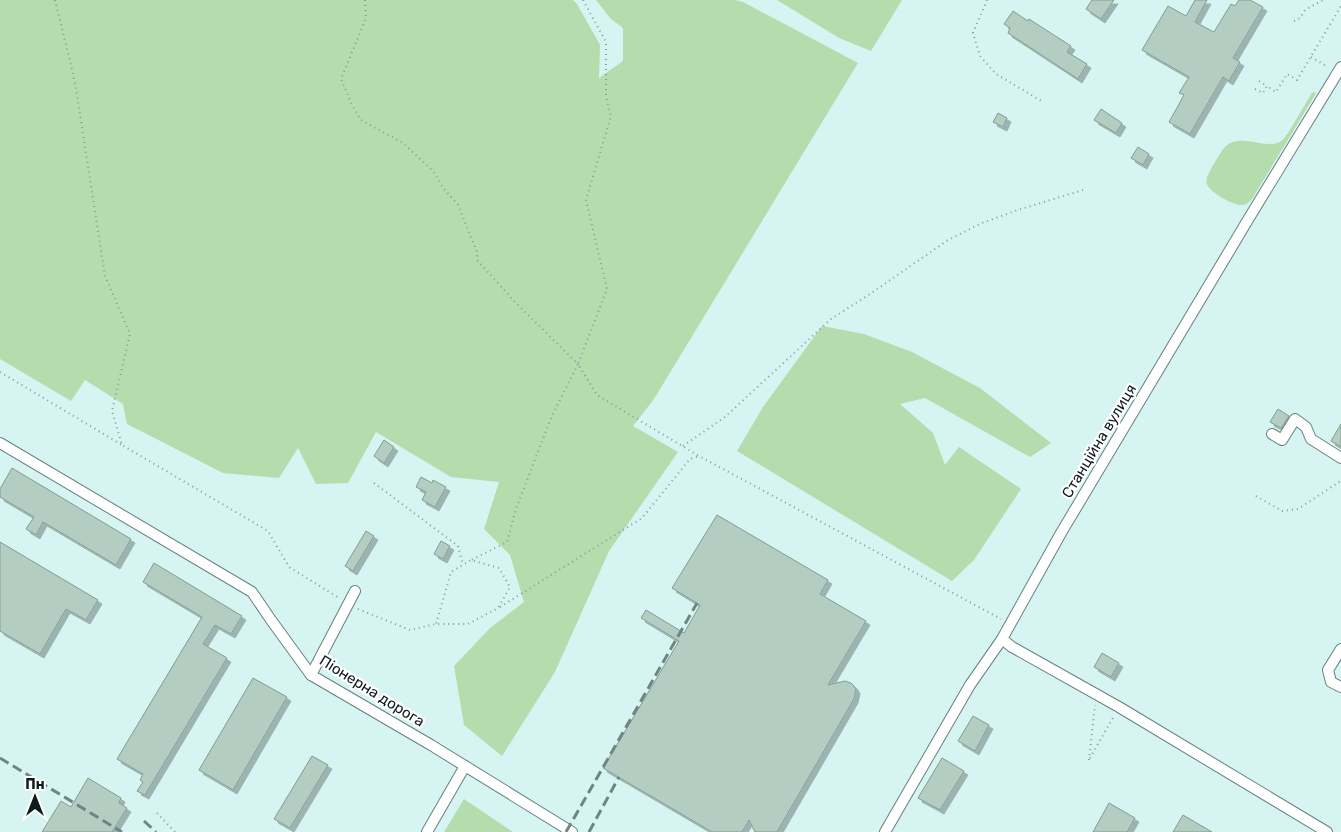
<svg xmlns="http://www.w3.org/2000/svg" width="1341" height="832" font-family="Rubik,sans-serif">
<defs>
<filter id="shadow"><feDropShadow dx="4" dy="4" stdDeviation="0" flood-color="#0004"/></filter>
</defs>
<rect width="100%" height="100%" fill="#d6f4f2"/>
<g fill="#b5dcad">
<polygon points="0,0 573,0 577,4 600,45 599,78 623,61 623,28 610,18 596,0 735,0 743,2 858,63 654,399 633,426 678,452 609,551 555,672 502,756 464,725 454,666 490,628 524,602 510,555 484,529 499,482 451,477 376,432 348,483 316,484 298,448 279,478 223,473 127,424 123,404 85,380 71,401 0,359"/>
<polygon points="777,0 902,0 871,51 839,38"/>
<path d="M1314 92 1316 93 1315 95 1252 199C1249 202 1246 205 1242 205 1234 206 1209 192 1207 184 1206 183 1207 178 1207 177 1209 172 1221 151 1225 147 1240 133 1260 148 1277 143 1282 142 1285 137 1288 133L1312 93Z"/>
<polygon points="822,326 864,334 912,352 980,388 1051,443 1030,457 925,398 900,404 933,433 945,465 959,447 1021,489 974,560 952,581 737,451 763,407"/>
<polygon points="464,799 513,832 444,832"/>
</g>
<g fill="#b4cdc2" stroke="#839b90" filter="url(#shadow)">
<polygon points="1092,0 1114,0 1101,19 1086,9"/>
<polygon points="1195,0 1207,0 1195,22 1214,32 1231,4 1235,6 1239,0 1250,0 1263,7 1233,58 1240,62 1229,81 1223,77 1190,134 1169,122 1184,95 1179,93 1189,77 1142,50 1168,6 1186,16"/>
<polygon points="1013,11 1028,21 1029,19 1071,46 1067,52 1087,64 1078,79 1008,33 1010,28 1004,24"/>
<polygon points="1101,109 1122,123 1116,133 1094,120"/>
<polygon points="998,113 1007,118 1003,127 993,122"/>
<polygon points="1138,147 1149,154 1143,165 1131,158"/>
<polygon points="1278,409 1289,416 1281,428 1270,422"/>
<polygon points="1341,424 1341,447 1331,441"/>
<polygon points="384,440 394,447 384,463 374,456"/>
<polygon points="12,468 131,539 116,565 43,522 36,535 26,529 34,517 0,497 0,489"/>
<polygon points="421,477 432,483 433,480 446,487 435,507 422,500 426,492 416,487"/>
<polygon points="717,515 828,580 820,594 866,621 828,685 845,681 851,683 854,686 856,690 854,699 777,832 755,832 749,820 742,832 712,832 603,768 679,641 641,618 646,610 684,633 700,605 672,588"/>
<polygon points="366,531 374,536 353,571 345,566"/>
<polygon points="441,541 450,546 443,559 434,554"/>
<polygon points="0,542 98,600 86,620 66,609 40,654 0,631"/>
<polygon points="154,563 242,616 231,634 215,625 203,644 227,658 145,795 137,791 143,782 140,780 143,774 117,759 202,617 143,582"/>
<polygon points="1102,653 1119,663 1111,677 1094,667"/>
<polygon points="253,678 287,697 233,790 199,770"/>
<polygon points="973,716 989,725 975,751 958,741"/>
<polygon points="312,756 328,765 290,828 274,819"/>
<polygon points="942,758 964,771 940,810 918,798"/>
<polygon points="88,778 121,798 119,803 127,808 112,832 42,832 61,801 71,807"/>
<polygon points="1109,803 1135,818 1127,832 1093,832"/>
<polygon points="1183,815 1212,832 1173,832"/>
</g>
<g fill="none" stroke-linecap="round" stroke-linejoin="round">
<defs>
<g id="minor">
<polyline points="1272,434 1282,440 1295,419 1306,427 1311,439 1341,458"/>
<polyline points="0,443 252,592 271,620 311,675 431,745 572,832"/>
<polyline points="1002,639 1012,647 1119,707 1327,832"/>
<polyline points="1341,649 1328,670 1331,682 1341,687"/>
<polyline points="311,675 355,591"/>
<polyline points="427,832 465,766"/>
<polyline points="885,832 970,685 1002,639 1061,533 1249,218 1341,67"/>
</g>
</defs>
<use href="#minor" stroke="#66817f" stroke-width="12"/>
<g stroke="#859b9a" stroke-width="2" stroke-dasharray="1 4" stroke-linecap="butt">
<polyline points="55,0 75,82 105,276 130,334 112,411 122,445 268,531 289,567 339,598"/>
<polyline points="365,0 366,18 341,79 352,105 361,120 403,143 433,171 444,189 458,205 477,252 477,260 515,302 578,364 551,418 516,509 507,542 471,560"/>
<polyline points="583,0 606,42 606,96 611,116 586,200 607,289 578,364 597,395 699,456 1001,619"/>
<polyline points="987,0 973,33 980,56 996,74 1043,102"/>
<polyline points="1294,21 1300,18 1305,10 1323,0"/>
<polyline points="1311,57 1328,67"/>
<polyline points="1259,81 1267,86"/>
<polyline points="1255,89 1263,93 1267,86 1276,92 1287,74 1297,80 1341,6"/>
<polyline points="0,372 122,445"/>
<polyline points="683,446 725,417 831,319 870,294 948,240 982,223 1018,210 1083,190"/>
<polyline points="374,483 458,546 463,565"/>
<polyline points="1256,496 1282,511 1298,509 1339,482 1341,479"/>
<polyline points="500,607 642,518 690,459 699,456"/>
<polyline points="358,609 410,630 436,624 468,624 498,608 510,587 499,568 471,560 451,572 436,624"/>
<polyline points="1090,758 1114,716"/>
<polyline points="1089,760 1095,705"/>
<polyline points="157,813 175,832"/>
</g>
<use href="#minor" stroke="#fff" stroke-width="10"/>
<g stroke="#708483" stroke-width="3" stroke-dasharray="10 5" stroke-linecap="butt">
<polyline points="0,758 122,832"/>
<polyline points="144,821 156,832"/>
<polyline points="566,832 697,603"/>
<polyline points="589,832 619,777"/>
</g>
</g>
<g text-anchor="middle" stroke-width="4.5" stroke-linejoin="round" paint-order="stroke">
<g font-size="15" fill="#101b1b" stroke="#fff">
<text transform="translate(1099 441) rotate(-59)" y="5">Станційна вулиця</text>
<text transform="translate(372 691) rotate(32)" y="5">Піонерна дорога</text>
</g>
</g>
<g transform="translate(35 797)" stroke="#ffffff" stroke-width="4" paint-order="stroke">
<path d="M0-4L9 19L0 12L-9 19Z" fill="#101b1b"/>
<text y="-8" font-size="14" font-weight="bold" text-anchor="middle" fill="#101b1b">Пн</text>
</g>
</svg>
